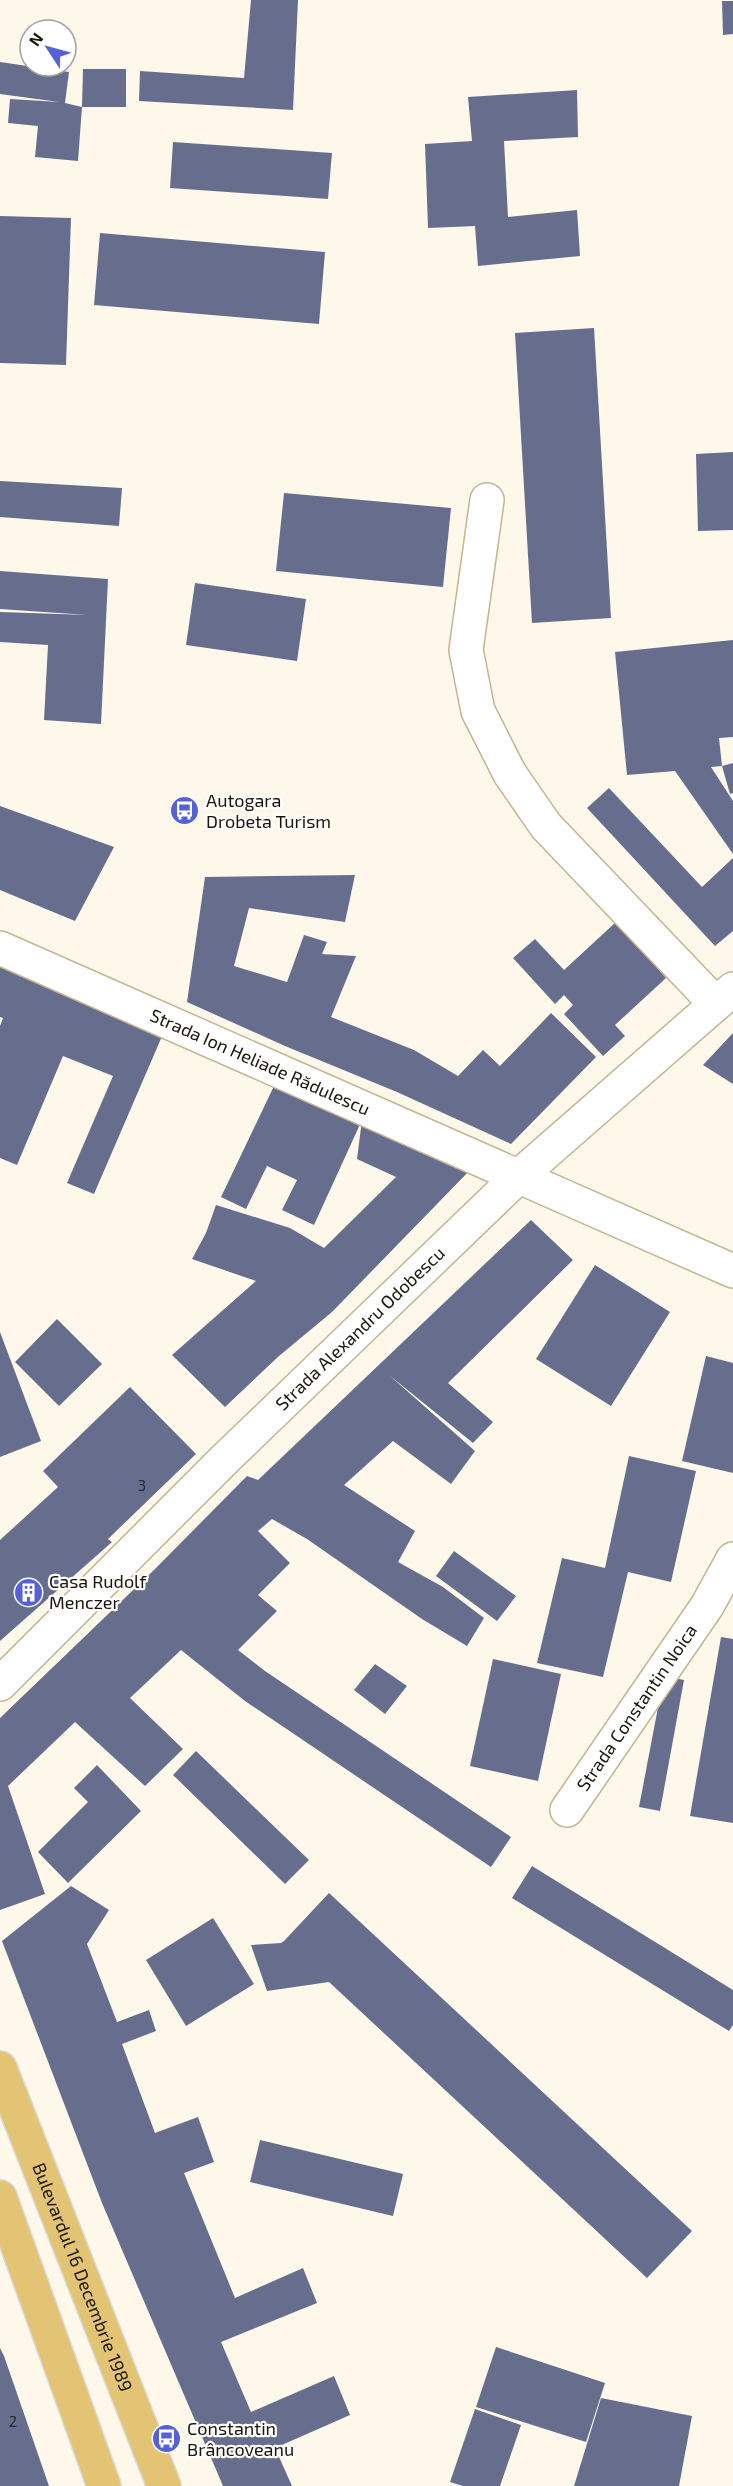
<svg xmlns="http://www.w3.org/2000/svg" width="733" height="2486" font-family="'Exo 2',sans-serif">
<rect width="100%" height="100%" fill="#fef8ea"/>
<g fill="#676e8d">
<polygon points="251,0 298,0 293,110 139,101 140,71 244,78"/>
<polygon points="722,1 733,1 733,34 723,35"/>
<polygon points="0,62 69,72 65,103 82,107 78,161 35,157 38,126 8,123 10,99 59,102 0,94"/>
<polygon points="83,69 126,69 126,107 82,107"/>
<polygon points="577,90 578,137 504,141 508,217 577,210 580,256 478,266 475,226 428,228 425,144 472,141 468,97"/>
<polygon points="173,142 332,153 328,199 170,188"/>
<polygon points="0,216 71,218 66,365 0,363"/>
<polygon points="100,233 325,252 319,324 94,305"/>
<polygon points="594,328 611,618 532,623 515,333"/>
<polygon points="733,452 733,530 698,531 696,454"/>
<polygon points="0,481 122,488 119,526 0,517"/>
<polygon points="284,493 451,508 443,587 276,571"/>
<polygon points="0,571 108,579 101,724 44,720 48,645 0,642 0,612 88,615 0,609"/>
<polygon points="195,583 306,599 297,661 186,645"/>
<polygon points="733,640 733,737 719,738 722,766 733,763 733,793 730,794 722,766 711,767 733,801 733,854 675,771 627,775 615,652"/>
<polygon points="609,788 702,887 733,858 733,931 715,946 587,808"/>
<polygon points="0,806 114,847 75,921 0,890"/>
<polygon points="355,875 345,922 249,908 234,966 287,982 304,935 327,942 322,954 356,956 331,1017 414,1050 458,1076 483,1050 500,1066 551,1013 596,1057 511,1144 397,1092 285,1046 187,1002 205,877"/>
<polygon points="616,922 666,978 615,1025 625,1036 603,1056 564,1014 573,1005 564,995 555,1004 513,958 535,939 564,970"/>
<polygon points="0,955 166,1027 94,1194 67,1183 113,1076 63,1056 17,1165 0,1158 0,1026 3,1018 0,1017"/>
<polygon points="733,1033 733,1084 703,1065"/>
<polygon points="274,1086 362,1120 314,1225 282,1210 297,1180 267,1166 246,1209 221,1197"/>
<polygon points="362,1120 473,1167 332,1312 279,1356 225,1407 172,1355 256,1281 192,1259 206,1233 216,1205 290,1228 324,1248 396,1177 357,1159"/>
<polygon points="531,1220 573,1260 448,1383 493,1422 473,1443 389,1375 475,1451 451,1484 393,1441 344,1485 415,1531 398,1562 443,1587 484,1618 467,1646 422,1619 307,1539 272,1519 258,1531 290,1563 258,1595 277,1611 238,1650 265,1671 511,1837 491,1867 245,1701 181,1650 130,1698 183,1749 145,1786 75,1722 8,1786 45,1894 0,1910 0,1718 155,1569 247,1476 258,1480"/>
<polygon points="595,1265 670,1312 611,1406 536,1359"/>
<polygon points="57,1319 102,1364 59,1406 15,1362"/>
<polygon points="0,1332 41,1441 0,1457"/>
<polygon points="706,1356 733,1363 733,1473 682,1461"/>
<polygon points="130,1387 196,1454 108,1539 112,1542 0,1641 0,1540 58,1487 43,1471"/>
<polygon points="629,1456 696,1471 671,1582 628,1572 603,1677 537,1663 562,1558 605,1568"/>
<polygon points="454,1551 516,1596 497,1621 436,1576"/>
<polygon points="721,1637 733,1639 733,1823 690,1816"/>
<polygon points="493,1659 561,1674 538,1781 470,1766"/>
<polygon points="375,1664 407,1686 385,1714 354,1690"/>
<polygon points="664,1676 684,1680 660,1811 639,1807"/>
<polygon points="196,1751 309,1860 285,1884 173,1775"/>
<polygon points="97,1765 141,1811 68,1883 38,1852 88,1802 74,1788"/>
<polygon points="532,1866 733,1990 733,2025 729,2031 512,1898"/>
<polygon points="71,1886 109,1910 87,1944 117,2022 149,2010 156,2031 122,2044 155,2133 198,2117 214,2162 184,2173 235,2298 303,2268 317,2303 221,2342 251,2412 334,2376 350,2415 275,2448 292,2486 223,2486 102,2203 2,1941"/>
<polygon points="329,1893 692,2231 647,2278 329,1982 267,1991 251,1945 281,1943 284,1941"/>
<polygon points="213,1918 254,1984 186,2026 146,1960"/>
<polygon points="260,2140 403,2174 393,2216 250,2182"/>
<polygon points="496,2347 605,2383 586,2442 476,2407"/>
<polygon points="0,2348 4,2356 49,2486 0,2486"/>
<polygon points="601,2398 692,2416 679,2486 574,2486"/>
<polygon points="475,2409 521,2425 500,2486 463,2486 450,2482"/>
</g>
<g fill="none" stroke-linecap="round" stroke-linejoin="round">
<defs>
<g id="minor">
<polyline points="487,500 466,650 478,711 510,774 546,826 716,1004"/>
<path id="s1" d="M0 948 733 1271"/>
<path id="s2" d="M0 1684 224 1460 518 1177 733 989"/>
<path id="s3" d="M567 1810 707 1606 733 1559"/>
</g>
<g id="major">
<path id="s4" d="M0 2068 164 2486"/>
<polyline points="0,2197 104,2486"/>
</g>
</defs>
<use href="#minor" stroke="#c4b492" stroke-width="36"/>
<use href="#major" stroke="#dadad7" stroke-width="36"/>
<use href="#minor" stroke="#fff" stroke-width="33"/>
<use href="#major" stroke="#e2c474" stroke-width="33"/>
</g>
<defs>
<symbol id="bus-disc" viewBox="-11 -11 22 22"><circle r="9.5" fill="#5661d8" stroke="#fff"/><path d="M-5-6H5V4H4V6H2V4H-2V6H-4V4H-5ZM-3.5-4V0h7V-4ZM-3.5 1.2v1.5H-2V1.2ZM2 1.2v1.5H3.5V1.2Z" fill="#fff"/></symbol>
<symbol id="building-disc" viewBox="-11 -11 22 22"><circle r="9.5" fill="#5661d8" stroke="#fff"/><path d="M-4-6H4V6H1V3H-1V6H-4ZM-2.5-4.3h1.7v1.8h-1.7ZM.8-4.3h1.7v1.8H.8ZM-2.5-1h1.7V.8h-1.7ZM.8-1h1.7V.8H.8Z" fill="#fff"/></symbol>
</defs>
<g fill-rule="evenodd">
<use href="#bus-disc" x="168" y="794" width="33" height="33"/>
<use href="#building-disc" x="12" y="1576" width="33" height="33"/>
<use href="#bus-disc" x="150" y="2422" width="33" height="33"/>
</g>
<g text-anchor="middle" stroke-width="4.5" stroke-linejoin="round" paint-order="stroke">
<g font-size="15" fill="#2d2b29">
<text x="142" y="1491">3</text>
<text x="13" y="2427">2</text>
</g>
<g font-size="18" fill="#1a1508" stroke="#fff" text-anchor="start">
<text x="206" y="807">Autogara<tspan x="206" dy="21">Drobeta Turism</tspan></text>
<text x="49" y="1588">Casa Rudolf<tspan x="49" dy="21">Menczer</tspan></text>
<text x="187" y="2435">Constantin<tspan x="187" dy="21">Brâncoveanu</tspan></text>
</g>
<g font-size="18" fill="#1a1508" stroke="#fff">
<text dy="6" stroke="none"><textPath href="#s1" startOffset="284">Strada Ion Heliade Rădulescu</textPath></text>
<text dy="6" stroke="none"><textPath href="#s2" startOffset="506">Strada Alexandru Odobescu</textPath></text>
<text dy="6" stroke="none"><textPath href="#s3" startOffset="124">Strada Constantin Noica</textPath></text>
<text dy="6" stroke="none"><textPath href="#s4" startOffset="225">Bulevardul 16 Decembrie 1989</textPath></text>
</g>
</g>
<g transform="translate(48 48) rotate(306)"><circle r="28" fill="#ffffff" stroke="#a3a19c" stroke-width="1.5"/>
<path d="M0-4.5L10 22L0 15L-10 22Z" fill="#5661d8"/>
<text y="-9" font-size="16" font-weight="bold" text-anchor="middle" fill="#1a1508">N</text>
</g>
</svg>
